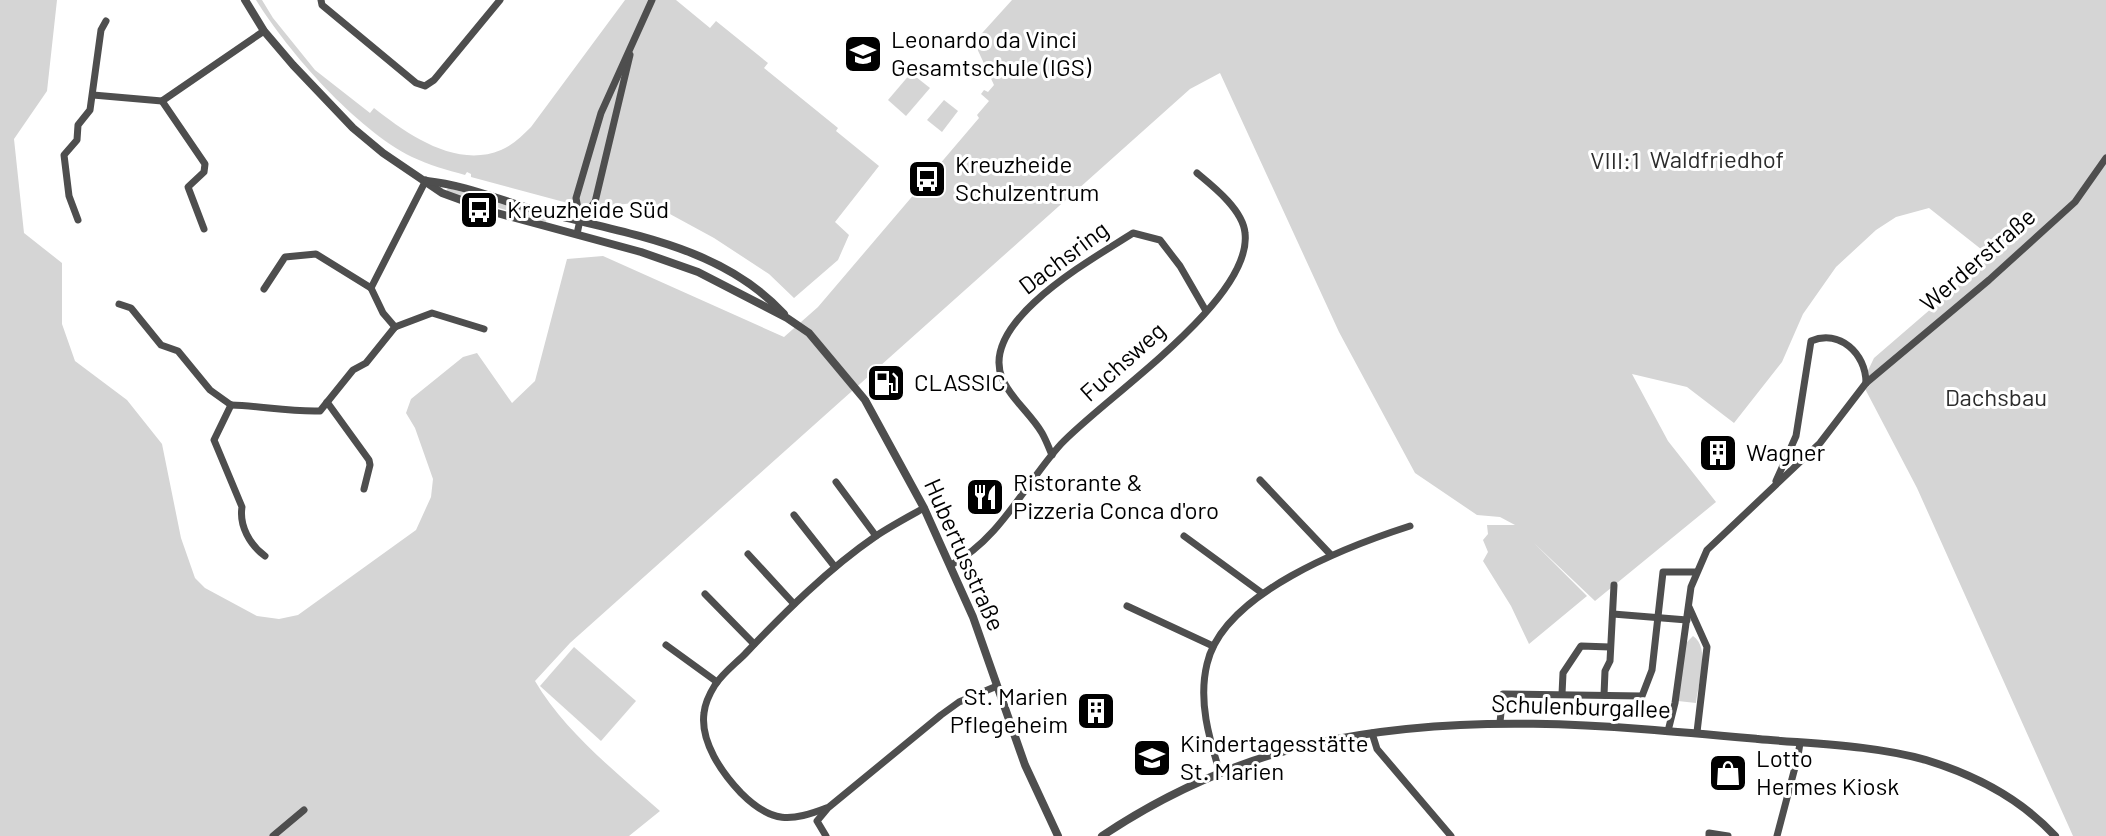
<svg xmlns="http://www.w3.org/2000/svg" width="2106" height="836" font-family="Barlow,sans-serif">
<rect width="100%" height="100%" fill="#fff"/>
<g fill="#d5d5d5">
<path d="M0 0H57L47 91 14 139 24 233 62 263V324L75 361 127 400 162 444 181 538 195 578 205 588 257 616 279 619 298 615 416 530 431 497 433 479 415 428 406 413 411 399 463 357 477 353 512 403 535 381 567 259 603 256 784 337 818 307 979 118 977 115 989 101 981 94 984 90 988 92 994 85 974 42 1012 0H2106V836H2073L1917 488 1862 383 1874 358 1991 257 1929 208 1896 217 1876 230 1836 267 1803 314 1782 362 1734 423 1687 387 1632 374 1668 441 1716 502 1595 601 1534 543 1587 596 1529 644 1511 606 1483 561 1488 552 1483 540 1488 534 1487 525H1515L1500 517 1477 515 1415 473 1339 332 1220 73 1190 89 570 643 535 681C565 732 616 772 660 811L629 836H0Z"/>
<path d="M256 0H262L273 18 315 70 370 113 374 108C407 134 456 169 501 150 513 145 522 136 531 127L625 0H676L710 28 716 21 768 63 764 68 838 128 836 131 879 166 835 222 849 235 838 260 794 298 769 274 714 238 646 201 590 209 471 177V174L467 172 465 175C447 170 429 165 412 157 356 129 289 53 256 0Z"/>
<polygon points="911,73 930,88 906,116 888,100"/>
<polygon points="944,100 958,111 942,132 927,120"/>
<polygon points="448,188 548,216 546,222 446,192"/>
<path d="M1693 636C1711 648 1698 684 1696 703L1678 701 1686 643Z"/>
<polygon points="574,647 636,701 601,741 540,686"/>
</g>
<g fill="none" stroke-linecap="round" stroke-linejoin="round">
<g stroke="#4e4e4e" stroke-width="7">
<polyline points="321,0 322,5 416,83 425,86 434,80 500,0"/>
<polyline points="93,95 162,101 264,31"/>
<polyline points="162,101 205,164 204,172 188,187 204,229"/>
<polyline points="78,220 69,196 64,155 77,140 78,125 90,110 101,30 106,21"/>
<polyline points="580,220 595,202 630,55"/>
<polyline points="577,234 580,220 576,198 601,113 652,0"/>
<polyline points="264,289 285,257 316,254 371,288"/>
<polyline points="119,304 131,308 161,345 178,351 210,390 231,405"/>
<polyline points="395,327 383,313 371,288 426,180"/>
<polyline points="395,327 432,313 484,329"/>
<polyline points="327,402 369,460 370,465 364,489"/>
<path d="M231 405C262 406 289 412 320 411L353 370 366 363 395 327"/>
<path d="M231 405 214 440 242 507C239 526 250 545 265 556"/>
<path d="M1052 455C1049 448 1046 440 1042 433 1031 414 1010 398 1002 378 979 321 1093 259 1133 233L1160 240 1180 266 1206 311"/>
<polyline points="1260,480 1331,555"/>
<path d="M1776 481 1796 436 1811 341C1839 329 1866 353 1866 383"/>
<polyline points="836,482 876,536"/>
<path d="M924 508C908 517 891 526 876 536 828 569 785 612 745 654 735 664 723 673 715 685 710 693 705 703 704 713 700 742 722 773 741 793 772 824 790 822 829 807L941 715 959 702 997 686"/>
<polyline points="794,515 835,567"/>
<polyline points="1184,536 1262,593"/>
<polyline points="748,554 794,604"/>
<path d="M951 565C1001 538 1024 485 1061 444 1104 398 1253 300 1245 233 1243 210 1214 187 1197 173"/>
<polyline points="705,594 754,644"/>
<polyline points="1127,606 1213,646"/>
<polyline points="1689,607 1707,647 1697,732"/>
<polyline points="1613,614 1687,620"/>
<polyline points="666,645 717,682"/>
<polyline points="1562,694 1563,673 1581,646 1610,647"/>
<polyline points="1604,695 1605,671 1610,661 1614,585"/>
<polyline points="1500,722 1503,694 1642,696 1652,670 1663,572 1696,572"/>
<polyline points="1668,731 1675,703 1691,587 1707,550 1820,443 1866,383 1989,280 2075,202 2106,158"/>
<polyline points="1372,733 1377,749 1451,836"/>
<path d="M1220 773C1209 738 1198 701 1207 664 1223 593 1348 546 1410 526"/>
<polyline points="273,836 304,810"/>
<polyline points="826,836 817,821 827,809"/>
<polyline points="1709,836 1709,833 1728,836"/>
<polyline points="1777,836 1798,756 1800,743"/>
</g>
<g stroke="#4e4e4e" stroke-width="8">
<polyline points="245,0 264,31 293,65 353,128 383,153 442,193 497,213 641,252 698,272 787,318 809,333 865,400 924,508 973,617 1025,765 1058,836"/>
<path d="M427 181C465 185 502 201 539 211 625 234 721 245 784 314"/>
<path d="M1102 836C1165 794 1238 761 1312 744 1460 711 1608 725 1758 739 1813 744 1873 745 1926 760 1975 775 2020 798 2055 836"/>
</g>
</g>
<defs>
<symbol id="school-square" viewBox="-11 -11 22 22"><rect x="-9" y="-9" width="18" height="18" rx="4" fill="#000" stroke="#fff"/><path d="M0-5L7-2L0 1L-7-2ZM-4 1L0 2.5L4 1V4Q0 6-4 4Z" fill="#fff"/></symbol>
<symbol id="bus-square" viewBox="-11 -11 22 22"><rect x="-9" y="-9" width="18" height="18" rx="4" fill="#000" stroke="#fff"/><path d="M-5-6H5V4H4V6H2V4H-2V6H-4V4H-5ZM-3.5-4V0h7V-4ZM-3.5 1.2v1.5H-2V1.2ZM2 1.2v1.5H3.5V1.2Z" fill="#fff"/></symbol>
<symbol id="fuel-square" viewBox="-11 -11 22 22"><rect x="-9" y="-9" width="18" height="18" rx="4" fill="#000" stroke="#fff"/><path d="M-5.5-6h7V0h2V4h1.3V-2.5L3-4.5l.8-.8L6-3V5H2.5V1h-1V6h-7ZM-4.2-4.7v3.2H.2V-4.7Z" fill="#fff"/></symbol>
<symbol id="building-square" viewBox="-11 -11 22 22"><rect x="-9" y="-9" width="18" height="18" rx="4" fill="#000" stroke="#fff"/><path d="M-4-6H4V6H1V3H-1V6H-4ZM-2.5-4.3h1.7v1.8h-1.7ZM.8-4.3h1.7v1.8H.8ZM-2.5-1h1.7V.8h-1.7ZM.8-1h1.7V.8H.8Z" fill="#fff"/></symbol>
<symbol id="restaurant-square" viewBox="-11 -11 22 22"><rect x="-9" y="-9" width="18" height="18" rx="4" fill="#000" stroke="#fff"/><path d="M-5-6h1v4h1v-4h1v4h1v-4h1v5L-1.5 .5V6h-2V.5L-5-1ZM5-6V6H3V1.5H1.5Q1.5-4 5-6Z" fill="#fff"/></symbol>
<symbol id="shop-square" viewBox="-11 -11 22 22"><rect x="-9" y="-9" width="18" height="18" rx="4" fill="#000" stroke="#fff"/><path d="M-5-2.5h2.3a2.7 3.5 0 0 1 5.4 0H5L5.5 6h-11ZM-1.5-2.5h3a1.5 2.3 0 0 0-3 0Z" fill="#fff"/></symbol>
</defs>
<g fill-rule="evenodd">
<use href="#school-square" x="841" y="32" width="44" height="44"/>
<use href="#bus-square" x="905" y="157" width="44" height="44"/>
<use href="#bus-square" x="457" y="188" width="44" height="44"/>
<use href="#fuel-square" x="864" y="361" width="44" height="44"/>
<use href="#building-square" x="1696" y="431" width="44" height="44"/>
<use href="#restaurant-square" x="963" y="475" width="44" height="44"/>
<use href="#building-square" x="1074" y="689" width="44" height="44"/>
<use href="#school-square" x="1130" y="736" width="44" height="44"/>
<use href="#shop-square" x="1706" y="751" width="44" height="44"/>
</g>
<g text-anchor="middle" stroke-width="6" stroke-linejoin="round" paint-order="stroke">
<g font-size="24" fill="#000" stroke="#fff" text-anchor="start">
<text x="891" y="48">Leonardo da Vinci<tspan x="891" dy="28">Gesamtschule (IGS)</tspan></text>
<text x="955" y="173">Kreuzheide<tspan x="955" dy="28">Schulzentrum</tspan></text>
<text x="507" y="218">Kreuzheide Süd</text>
<text x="914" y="391">CLASSIC</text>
<text x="1746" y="461">Wagner</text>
<text x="1013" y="491">Ristorante &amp;<tspan x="1013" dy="28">Pizzeria Conca d'oro</tspan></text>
<text x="1068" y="705" text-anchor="end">St. Marien<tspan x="1068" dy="28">Pflegeheim</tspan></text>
<text x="1180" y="752">Kindertagesstätte<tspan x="1180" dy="28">St. Marien</tspan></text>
<text x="1756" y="767">Lotto<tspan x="1756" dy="28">Hermes Kiosk</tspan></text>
</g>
<g font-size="24" fill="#2c2c2c" stroke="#fff">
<text x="1717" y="168">Waldfriedhof</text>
<text x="1615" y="169">VIII:1</text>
<text x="1996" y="406">Dachsbau</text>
</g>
<g font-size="24" fill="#000" stroke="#fff">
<text transform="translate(1064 258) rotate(-37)" y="8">Dachsring</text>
<text transform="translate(1978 260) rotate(-41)" y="8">Werderstraße</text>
<text transform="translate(1123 362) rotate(-42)" y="8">Fuchsweg</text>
<text transform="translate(964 555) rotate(66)" y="8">Hubertusstraße</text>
<text transform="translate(1581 707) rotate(2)" y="8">Schulenburgallee</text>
</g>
</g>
</svg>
